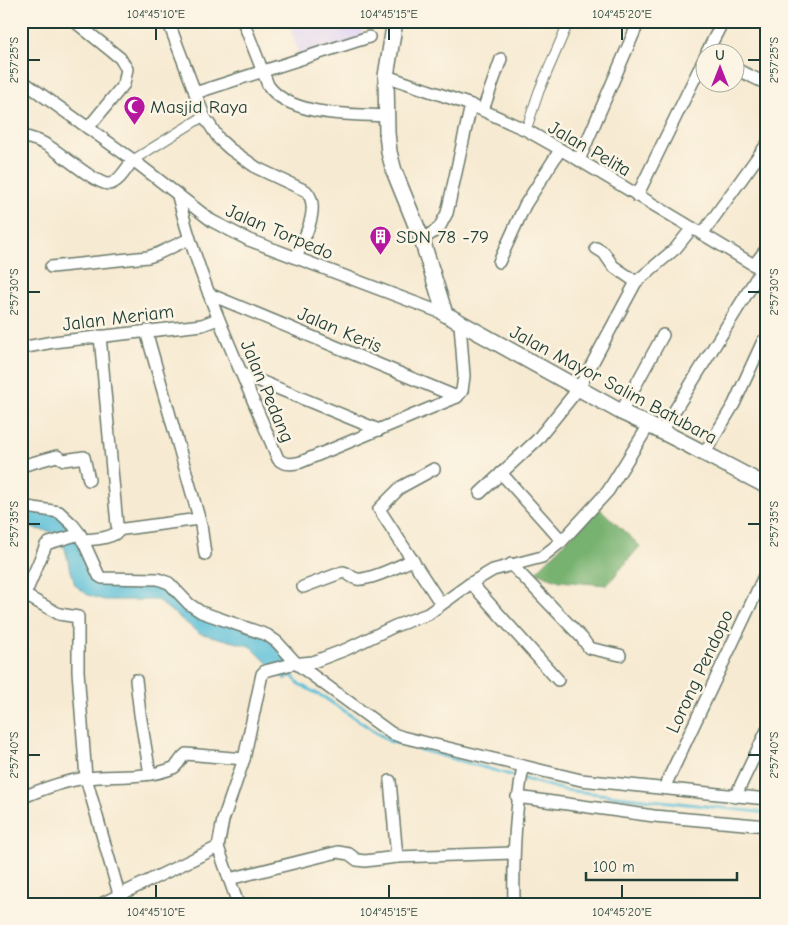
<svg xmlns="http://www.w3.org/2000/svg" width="788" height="925" font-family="'Comic Neue',sans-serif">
<rect width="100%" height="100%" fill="#fcf5e5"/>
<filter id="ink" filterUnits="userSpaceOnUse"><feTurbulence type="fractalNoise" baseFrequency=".02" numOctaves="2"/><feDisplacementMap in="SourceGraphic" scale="10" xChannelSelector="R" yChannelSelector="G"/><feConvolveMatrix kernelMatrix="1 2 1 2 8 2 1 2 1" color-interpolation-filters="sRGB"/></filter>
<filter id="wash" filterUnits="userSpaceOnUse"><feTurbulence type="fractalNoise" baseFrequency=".0096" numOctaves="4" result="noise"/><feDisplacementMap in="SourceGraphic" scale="20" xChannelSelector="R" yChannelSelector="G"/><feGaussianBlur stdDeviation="1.12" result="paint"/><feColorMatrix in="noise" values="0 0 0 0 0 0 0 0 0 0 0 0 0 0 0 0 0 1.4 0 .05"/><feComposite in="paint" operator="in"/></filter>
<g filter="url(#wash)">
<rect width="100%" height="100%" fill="#f7ead2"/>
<polygon fill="#e0d4f4" points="288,21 359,21 364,38 300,58"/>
<polygon fill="#78b271" stroke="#4c7852" points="599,508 640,546 607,585 560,581 536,572"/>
<path fill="#5bc0d9" stroke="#3d7e86" d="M21 508C32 510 46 510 56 513 74 520 85 559 91 576L105 580 169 586 185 604 265 636 298 671 285 680 250 646 199 633 157 600H104L88 595 75 585 65 549 60 539 52 532 21 526Z"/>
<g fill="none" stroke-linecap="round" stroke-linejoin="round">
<polyline stroke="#5bc0d9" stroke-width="3" points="290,673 299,684 325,698 389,741 564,790 767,813"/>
</g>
</g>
<g filter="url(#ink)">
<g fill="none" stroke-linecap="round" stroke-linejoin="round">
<defs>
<g id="pedestrian">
<polyline points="526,130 539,91 569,21"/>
<polyline points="133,160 204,116"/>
</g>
<g id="minor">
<polyline points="74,21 120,58 127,69 124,84 88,128"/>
<path d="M168 21 204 116 219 139 230 149 257 168 306 191C322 207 303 240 296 258"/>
<path d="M243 21 268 85C290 117 352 114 387 116"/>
<polyline points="707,52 723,21"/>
<polyline points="736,69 767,84"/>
<polyline points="386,76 471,105 526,130 579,160 754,265 767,270"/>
<polyline points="21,80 133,160 212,221 249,240 445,314"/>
<polyline points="195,93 369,37"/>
<polyline points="483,110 501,59"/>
<path d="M21 136C32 138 41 141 50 147 62 154 97 185 109 184 119 183 127 167 133 160"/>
<polyline points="579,160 639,21"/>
<path d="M178 196C200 287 242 372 278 459 284 465 294 464 301 462L457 397 462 391 464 376 460 324"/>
<polyline points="637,196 706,55"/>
<polyline points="702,234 767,144"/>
<polyline points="422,240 439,228 447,213 471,105"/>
<polyline points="596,248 604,253 613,266 636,282"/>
<polyline points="499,262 525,205 560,150"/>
<polyline points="754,265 767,248"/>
<polyline points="51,267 148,257 157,254 189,239"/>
<polyline points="209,294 457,397"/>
<polyline points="146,331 201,525 205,554"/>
<polyline points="100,336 117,525 120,529 124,529 199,519"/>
<polyline points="21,348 53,342 202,325 218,319"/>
<polyline points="243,374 379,430"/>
<polyline points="621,412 663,335"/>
<polyline points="662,431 762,269"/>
<polyline points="704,454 734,404 763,341"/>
<polyline points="21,466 57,456 64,460 84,457 89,480"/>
<polyline points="434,469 401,487 379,509 441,604"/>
<polyline points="501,473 562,541"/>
<polyline points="480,493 537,440 579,388 636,282 676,248 692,228"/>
<polyline points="21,506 59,512 73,525 80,534 99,576 102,578 158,579 169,583 189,604 201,612 267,635 277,642 297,664 391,733 402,737 581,780 767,799"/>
<path d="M82 540C95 539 112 539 121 529"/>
<polyline points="511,564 582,638 589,648 620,655"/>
<polyline points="471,583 558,680"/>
<path d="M303 587 343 572C349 573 351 578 357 579 370 581 400 565 413 560"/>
<polyline points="25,595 59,614 78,617 78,671 86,778 119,894"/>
<polyline points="21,604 46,545 49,543 80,534"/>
<polyline points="136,680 140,714 150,774"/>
<polyline points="390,781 397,857"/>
<polyline points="664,788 767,570"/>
<polyline points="517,797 654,816 767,826"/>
<polyline points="735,797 767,730"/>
<path d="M21 798C42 789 65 780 88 778 115 775 147 779 173 768 179 765 180 758 186 754L244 759"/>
<polyline points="229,879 338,852 349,854 357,860 365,861 397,857 513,853"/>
<polyline points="101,904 218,847"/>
<polyline points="238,904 218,847 223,820 244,759 262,674 265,671 292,664 313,662 347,649 395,626 428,614 471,583 493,570 542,557 562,541 608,491 649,425"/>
<path d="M514 904C513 857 515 812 523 767"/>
</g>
<path id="tertiary" d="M395 21 386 76 387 133 389 152 394 171 422 240 445 314 621 412C670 434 718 461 767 486"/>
</defs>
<use href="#pedestrian" stroke="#6b7a6b" stroke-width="11"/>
<use href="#minor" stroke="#6b7a6b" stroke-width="14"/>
<use href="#tertiary" stroke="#6b7a6b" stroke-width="18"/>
<use href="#pedestrian" stroke="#fff" stroke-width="9"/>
<use href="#minor" stroke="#fff" stroke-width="11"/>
<use href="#tertiary" stroke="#fff" stroke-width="15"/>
</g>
</g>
<path fill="none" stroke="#1f3d34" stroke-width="2" d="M156 28V40M389 28V40M622 28V40M28 60H40M748 60H760M28 292H40M748 292H760M28 524H40M748 524H760M28 755H40M748 755H760M156 885V898M389 885V898M622 885V898"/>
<defs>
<symbol id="mosque-pin" viewBox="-11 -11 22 30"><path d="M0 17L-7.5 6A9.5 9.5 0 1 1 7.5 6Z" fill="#b5179e" stroke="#fcf5e5"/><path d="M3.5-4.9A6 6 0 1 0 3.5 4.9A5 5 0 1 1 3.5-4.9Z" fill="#fff"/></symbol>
<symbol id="building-pin" viewBox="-11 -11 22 30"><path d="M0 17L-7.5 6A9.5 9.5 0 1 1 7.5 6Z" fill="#b5179e" stroke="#fcf5e5"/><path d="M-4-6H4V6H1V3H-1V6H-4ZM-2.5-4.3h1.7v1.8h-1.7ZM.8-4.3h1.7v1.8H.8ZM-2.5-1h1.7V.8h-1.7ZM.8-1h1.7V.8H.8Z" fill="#fff"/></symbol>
</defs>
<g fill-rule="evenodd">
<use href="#mosque-pin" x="122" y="94" width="25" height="34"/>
<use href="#building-pin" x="368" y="224" width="25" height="34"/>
</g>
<g text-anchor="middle" stroke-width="5" stroke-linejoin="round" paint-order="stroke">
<g font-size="19" fill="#1f3d34" stroke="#fcf5e5" text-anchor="start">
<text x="150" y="113">Masjid Raya</text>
<text x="396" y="243">SDN 78 -79</text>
</g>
<g font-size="19" fill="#1f3d34" stroke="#fcf5e5">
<text transform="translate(590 148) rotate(30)" y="7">Jalan Pelita</text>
<text transform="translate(280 231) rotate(23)" y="7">Jalan Torpedo</text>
<text transform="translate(118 317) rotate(-7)" y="7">Jalan Meriam</text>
<text transform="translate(340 329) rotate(23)" y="7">Jalan Keris</text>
<text transform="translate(614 384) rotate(28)" y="7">Jalan Mayor Salim Batubara</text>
<text transform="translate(268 391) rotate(67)" y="7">Jalan Pedang</text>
<text transform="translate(699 671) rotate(-65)" y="7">Lorong Pendopo</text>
</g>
</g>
<rect width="788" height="925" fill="none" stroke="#fcf5e5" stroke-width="55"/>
<g transform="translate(720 68)"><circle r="24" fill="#fcf5e5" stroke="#a4ab9e"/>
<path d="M0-4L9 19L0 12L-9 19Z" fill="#b5179e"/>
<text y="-8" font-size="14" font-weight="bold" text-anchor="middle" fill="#1f3d34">U</text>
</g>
<path d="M586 872v8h151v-8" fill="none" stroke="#1f3d34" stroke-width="2.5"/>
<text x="593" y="872" font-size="15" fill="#1f3d34" stroke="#fcf5e5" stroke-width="4" paint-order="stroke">100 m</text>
<rect x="28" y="28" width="732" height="870" fill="none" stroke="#1f3d34" stroke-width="2"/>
<g font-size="12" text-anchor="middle" fill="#1f3d34">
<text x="156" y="18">104°45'10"E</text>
<text x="389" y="18">104°45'15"E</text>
<text x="622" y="18">104°45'20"E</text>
<text transform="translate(14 60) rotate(-90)" y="4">2°57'25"S</text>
<text transform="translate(774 60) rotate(-90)" y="4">2°57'25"S</text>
<text transform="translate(14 292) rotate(-90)" y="4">2°57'30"S</text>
<text transform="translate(774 292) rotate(-90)" y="4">2°57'30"S</text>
<text transform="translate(14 524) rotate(-90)" y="4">2°57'35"S</text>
<text transform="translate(774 524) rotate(-90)" y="4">2°57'35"S</text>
<text transform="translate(14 755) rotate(-90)" y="4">2°57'40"S</text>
<text transform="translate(774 755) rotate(-90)" y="4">2°57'40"S</text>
<text x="156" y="916">104°45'10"E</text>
<text x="389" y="916">104°45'15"E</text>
<text x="622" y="916">104°45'20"E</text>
</g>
</svg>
